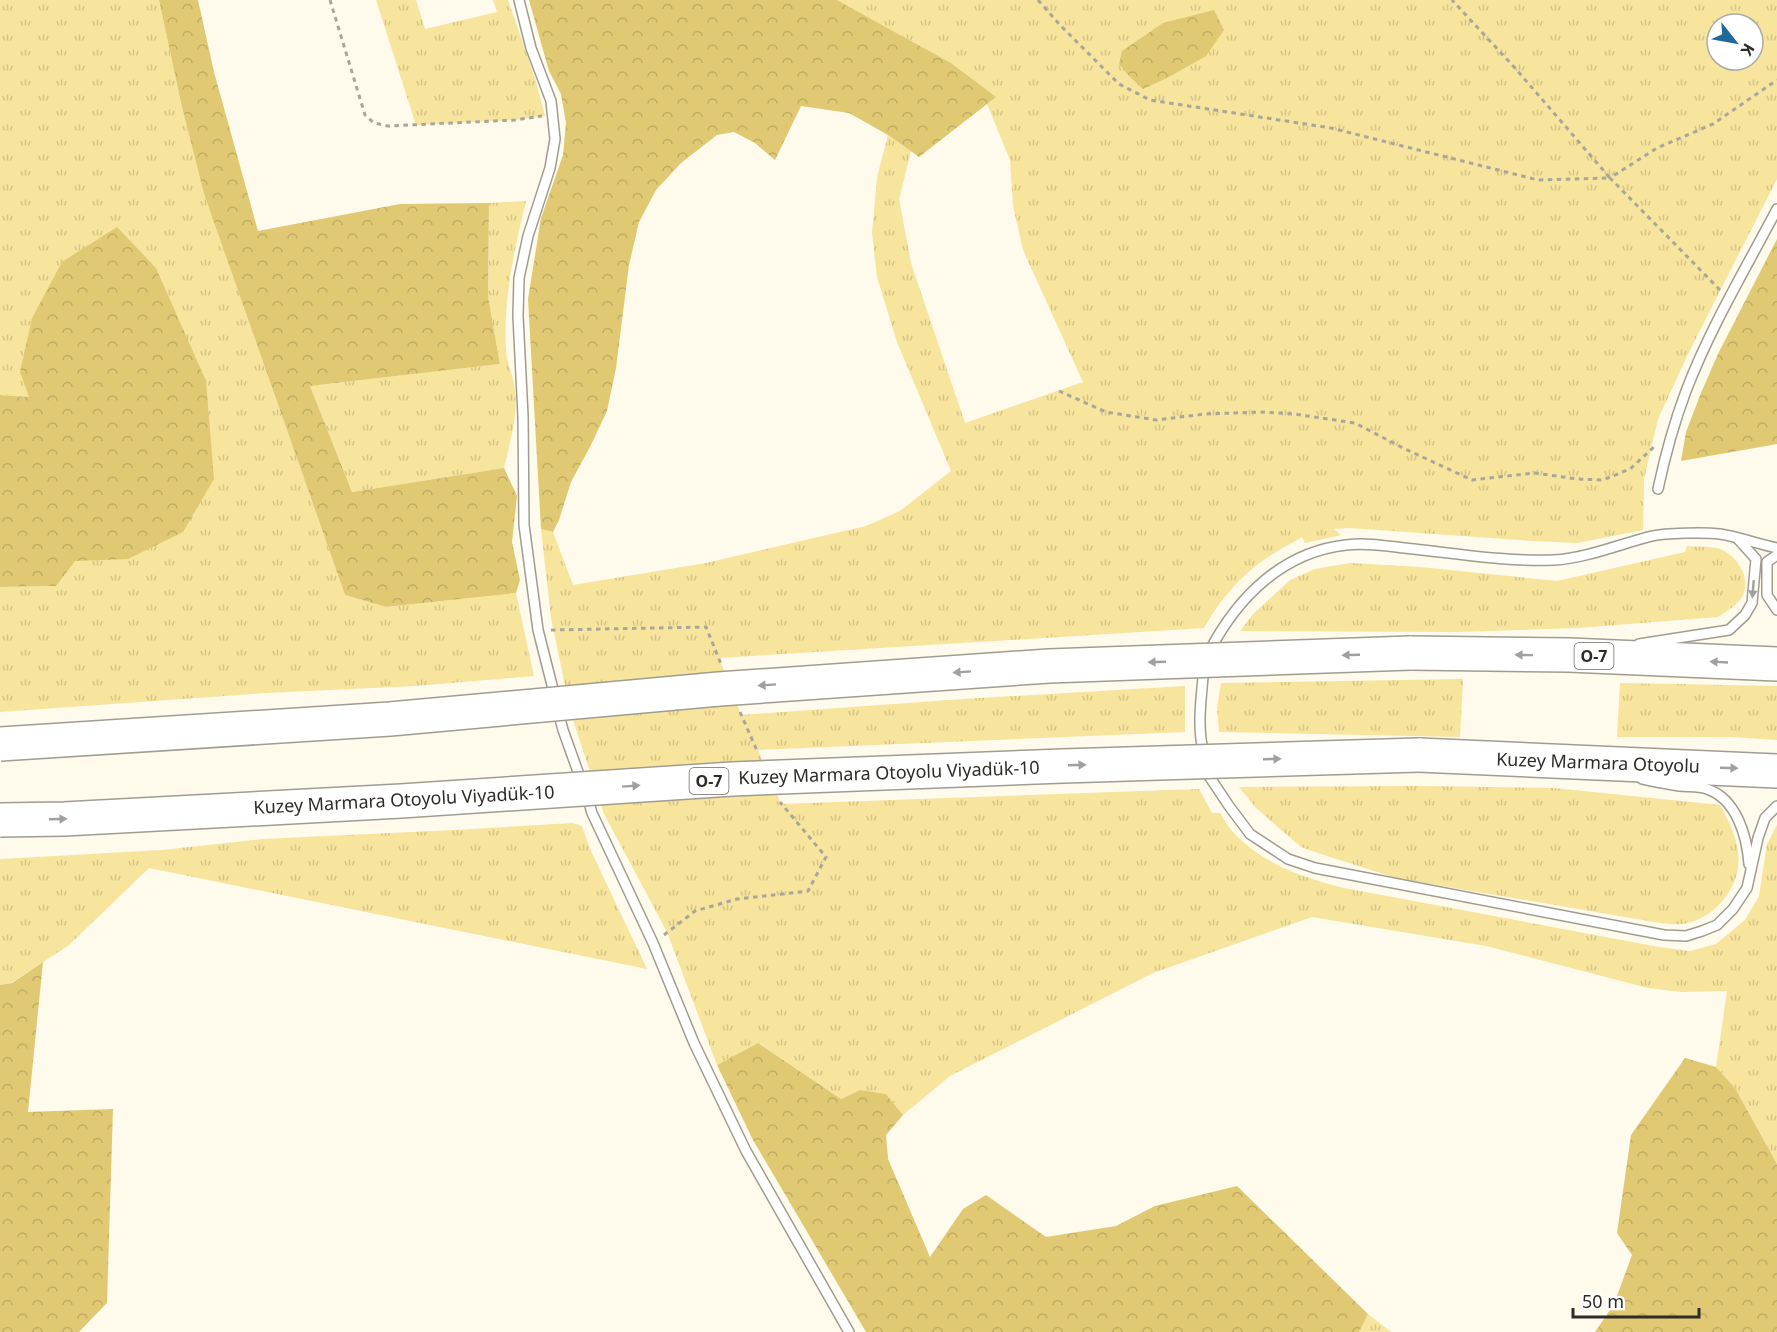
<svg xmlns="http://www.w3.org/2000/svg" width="1777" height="1332" font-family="'Noto Sans',sans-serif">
<defs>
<pattern id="grass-tufts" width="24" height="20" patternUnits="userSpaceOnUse" patternTransform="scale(1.5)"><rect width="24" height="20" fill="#f7e49d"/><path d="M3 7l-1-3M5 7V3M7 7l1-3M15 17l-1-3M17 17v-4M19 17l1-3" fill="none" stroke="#d4c487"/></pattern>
<pattern id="forest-crowns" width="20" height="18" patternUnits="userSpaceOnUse" patternTransform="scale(1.5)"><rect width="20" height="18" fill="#e0c972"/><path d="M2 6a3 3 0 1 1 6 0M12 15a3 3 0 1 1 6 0" fill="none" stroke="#c0ad63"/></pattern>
</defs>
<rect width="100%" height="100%" fill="#fefaec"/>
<g fill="url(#grass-tufts)" fill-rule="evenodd">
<polygon points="0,0 159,0 181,103 204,194 345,595 386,607 516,593 534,676 415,686 266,693 0,712 0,587 56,586 29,397 0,395"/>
<polygon points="376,0 416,0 425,29 497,12 493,0 508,0 535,78 545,116 515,120 416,125"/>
<path d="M837 0H1777V179L1690 350 1658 419 1644 479 1643 530 1577 543 1532 541 1349 528 1334 529 1341 535 1305 543 1302 537C1287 546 1271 554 1258 564 1235 582 1218 603 1204 628L719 658 741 715 963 699 1185 686V732L758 750 781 804 1199 789 1212 813H1220C1224 819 1228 827 1233 832 1264 865 1302 877 1344 888L1659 947 1690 951 1716 944 1745 920 1759 896 1767 844 1777 825V1164L1735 1088 1716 1067 1727 991 1681 992 1648 988 1486 946 1312 917 1153 973 950 1076 903 1115 886 1094 860 1090 841 1099 758 1043 717 1065 667 932 604 814 571 714 551 618 541 529 553 532 573 585 706 563 866 526 900 511 951 471 897 342 877 277 872 233 877 177 888 135 911 151 899 199 911 263 965 423 1083 382 1023 250 1013 206 1010 160 987 104 995 97 951 63ZM1717 24H1753V60H1717Z"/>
<path d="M526 201C514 250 503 300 506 351 507 364 514 377 515 391 518 417 510 442 504 468L352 492 310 386 500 364 488 296 489 203Z"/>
<path d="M1687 546C1697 547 1711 546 1720 549 1737 556 1751 577 1743 595 1738 605 1727 611 1718 617L1578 628 1458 632 1240 631 1253 614 1290 580 1315 569 1350 563 1420 567 1557 581 1685 552Z"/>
<polygon points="1463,679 1460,737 1219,732 1217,708 1221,683"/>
<polygon points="1620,683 1777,686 1777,740 1732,737 1617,737"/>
<path d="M1422 786 1554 788 1720 805C1728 820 1736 834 1738 852 1743 885 1715 920 1682 924 1673 925 1663 923 1654 922L1396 878 1324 855 1301 847 1256 808 1239 787Z"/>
<polygon points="573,823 582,826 590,849 647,969 149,868 69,945 11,983 0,985 0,859 162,850 262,839 455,830"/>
<polygon points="1368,1314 1391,1332 1359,1332"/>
</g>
<g fill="url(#forest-crowns)">
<polygon points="159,0 198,0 214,72 258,231 400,204 489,203 488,296 500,364 310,386 352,492 504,468 517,496 512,542 520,580 516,593 386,607 345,595 204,194 181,103"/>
<polygon points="529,0 837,0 951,63 996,97 919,157 888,135 849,113 801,106 775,160 755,143 734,132 717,135 681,163 656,190 639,222 629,265 616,368 607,411 590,447 571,482 559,520 553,532 541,529 528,299 541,218 563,155 566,123 561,94 549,71"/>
<polygon points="1214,10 1224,30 1206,56 1167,78 1143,89 1129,76 1119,64 1122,51 1163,23"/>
<polygon points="117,227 156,268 206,381 214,479 183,532 128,559 75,561 56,586 0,587 0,395 29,397 20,372 32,318 62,262"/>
<polygon points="1777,239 1777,444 1681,461 1686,432 1701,393 1718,354"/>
<polygon points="43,962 28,1112 113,1109 107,1303 79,1332 0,1332 0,985 12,983"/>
<polygon points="758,1043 841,1099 860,1090 886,1094 903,1115 886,1135 888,1159 930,1257 963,1209 986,1195 1046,1237 1116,1226 1155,1206 1237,1186 1368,1314 1359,1332 866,1332 753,1140 717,1065"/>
<polygon points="1685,1058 1716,1067 1735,1088 1777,1164 1777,1332 1595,1332 1614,1304 1632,1255 1617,1233 1631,1135"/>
</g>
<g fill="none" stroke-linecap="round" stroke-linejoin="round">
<defs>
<g id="service">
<polyline points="519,0 531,48 551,101 555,139 550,168 528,236 519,278 518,316 523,416 524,525 538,630 555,697"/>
<path d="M1658 489C1665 456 1674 423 1686 391 1710 328 1746 268 1777 209"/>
<polyline points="1777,555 1767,562 1767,595 1777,610"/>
<polyline points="1639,644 1729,630 1745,615 1752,603 1756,559 1737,538"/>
<path d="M1209 652C1237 598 1282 552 1346 545 1369 542 1392 547 1414 549 1460 554 1508 562 1554 560 1587 558 1620 544 1652 536 1665 533 1706 532 1720 534 1739 537 1758 544 1777 548"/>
<polyline points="558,711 563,730 582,783"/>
<path d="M1204 755C1196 725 1202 695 1204 665"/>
<polyline points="1207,769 1209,776 1229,806 1250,834 1288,859 1315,868 1664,935 1686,936 1702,931 1717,925 1733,909 1747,888 1758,838 1765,818 1777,806"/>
<path d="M1642 779C1654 782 1666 784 1679 786 1688 787 1699 786 1707 789 1737 799 1747 837 1749 864"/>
<polyline points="587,796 592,813 653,943 694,1043 746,1151 849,1332"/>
</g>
<g id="motorway">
<polyline points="1410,653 1569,655 1777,664"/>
<polyline points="1419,755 1777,771"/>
</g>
</defs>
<use href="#service" stroke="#a09d90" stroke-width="12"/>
<use href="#motorway" stroke="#a09d90" stroke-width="36"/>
<g stroke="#a9a69c" stroke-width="3" stroke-dasharray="4.5 4.5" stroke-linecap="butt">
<polyline points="330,0 365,115 374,123 388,126 515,120 542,116"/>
<polyline points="1038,0 1060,25 1119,84 1150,100 1331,128 1538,180 1610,178 1515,68 1452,0"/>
<polyline points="1720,290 1610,178 1657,148 1713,124 1777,80"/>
<polyline points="1059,391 1106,412 1156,420 1205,414 1260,412 1294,414 1355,423 1403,448 1472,480 1535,473 1577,479 1603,480 1630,469 1655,446"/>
<polyline points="551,630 706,627 721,664"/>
<polyline points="740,712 758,753"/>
<polyline points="664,935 695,911 737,899 808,891 826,857 780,802"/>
</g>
<use href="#service" stroke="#fff" stroke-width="9"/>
<use href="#motorway" stroke="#fff" stroke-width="33"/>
<defs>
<g id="motorway-bridge">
<polyline points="0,744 390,719 719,689 1049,666 1410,653"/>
<polyline points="0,820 64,819 401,801 732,779 1063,766 1419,755"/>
</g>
</defs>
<use href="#motorway-bridge" stroke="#a09d90" stroke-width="36" stroke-linecap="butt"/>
<use href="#motorway-bridge" stroke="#fff" stroke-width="33"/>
</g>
<defs><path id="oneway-solid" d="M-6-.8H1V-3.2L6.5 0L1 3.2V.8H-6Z" transform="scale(1.5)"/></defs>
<g fill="#a0a09e">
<use href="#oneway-solid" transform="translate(1753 589) rotate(95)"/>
<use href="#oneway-solid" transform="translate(1351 655) rotate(178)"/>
<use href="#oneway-solid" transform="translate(1524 655) rotate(-179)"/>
<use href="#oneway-solid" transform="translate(1157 662) rotate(178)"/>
<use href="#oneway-solid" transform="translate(1719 662) rotate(-177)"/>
<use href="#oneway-solid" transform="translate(962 672) rotate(176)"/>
<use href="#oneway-solid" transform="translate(767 685) rotate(176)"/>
<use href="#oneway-solid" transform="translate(1272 759) rotate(-2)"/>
<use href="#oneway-solid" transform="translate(1077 765) rotate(-2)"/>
<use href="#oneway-solid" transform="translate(1729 768) rotate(2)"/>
<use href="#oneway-solid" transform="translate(631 786) rotate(-4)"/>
<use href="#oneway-solid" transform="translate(58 819) rotate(-2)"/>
</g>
<g text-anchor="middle" stroke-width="6" stroke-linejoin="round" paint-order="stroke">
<g fill="#fff" stroke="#6c6b68" stroke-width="1.5">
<rect x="1574.5" y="643" width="39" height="26" rx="4.5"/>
<rect x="689.5" y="768" width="39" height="26" rx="4.5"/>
</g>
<g font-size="16" font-weight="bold" fill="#2d2c27">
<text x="1594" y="662">O-7</text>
<text x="709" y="787">O-7</text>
</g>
<g font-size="18" fill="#2d2c27" stroke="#fff">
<text transform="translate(1598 763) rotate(2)" y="6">Kuzey Marmara Otoyolu</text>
<text transform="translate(889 773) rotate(-2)" y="6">Kuzey Marmara Otoyolu Viyadük-10</text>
<text transform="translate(404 800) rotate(-3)" y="6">Kuzey Marmara Otoyolu Viyadük-10</text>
</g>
</g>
<g transform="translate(1735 42) rotate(121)"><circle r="28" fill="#ffffff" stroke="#ababa9" stroke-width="1.5"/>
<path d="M0-4.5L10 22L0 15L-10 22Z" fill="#20679c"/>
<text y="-9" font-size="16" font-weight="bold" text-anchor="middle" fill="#2d2c27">K</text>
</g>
<path d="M1573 1308v9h126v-9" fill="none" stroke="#2d2c27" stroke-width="3"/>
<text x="1582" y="1308" font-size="18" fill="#2d2c27" stroke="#ffffff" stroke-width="4.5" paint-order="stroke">50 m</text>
</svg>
